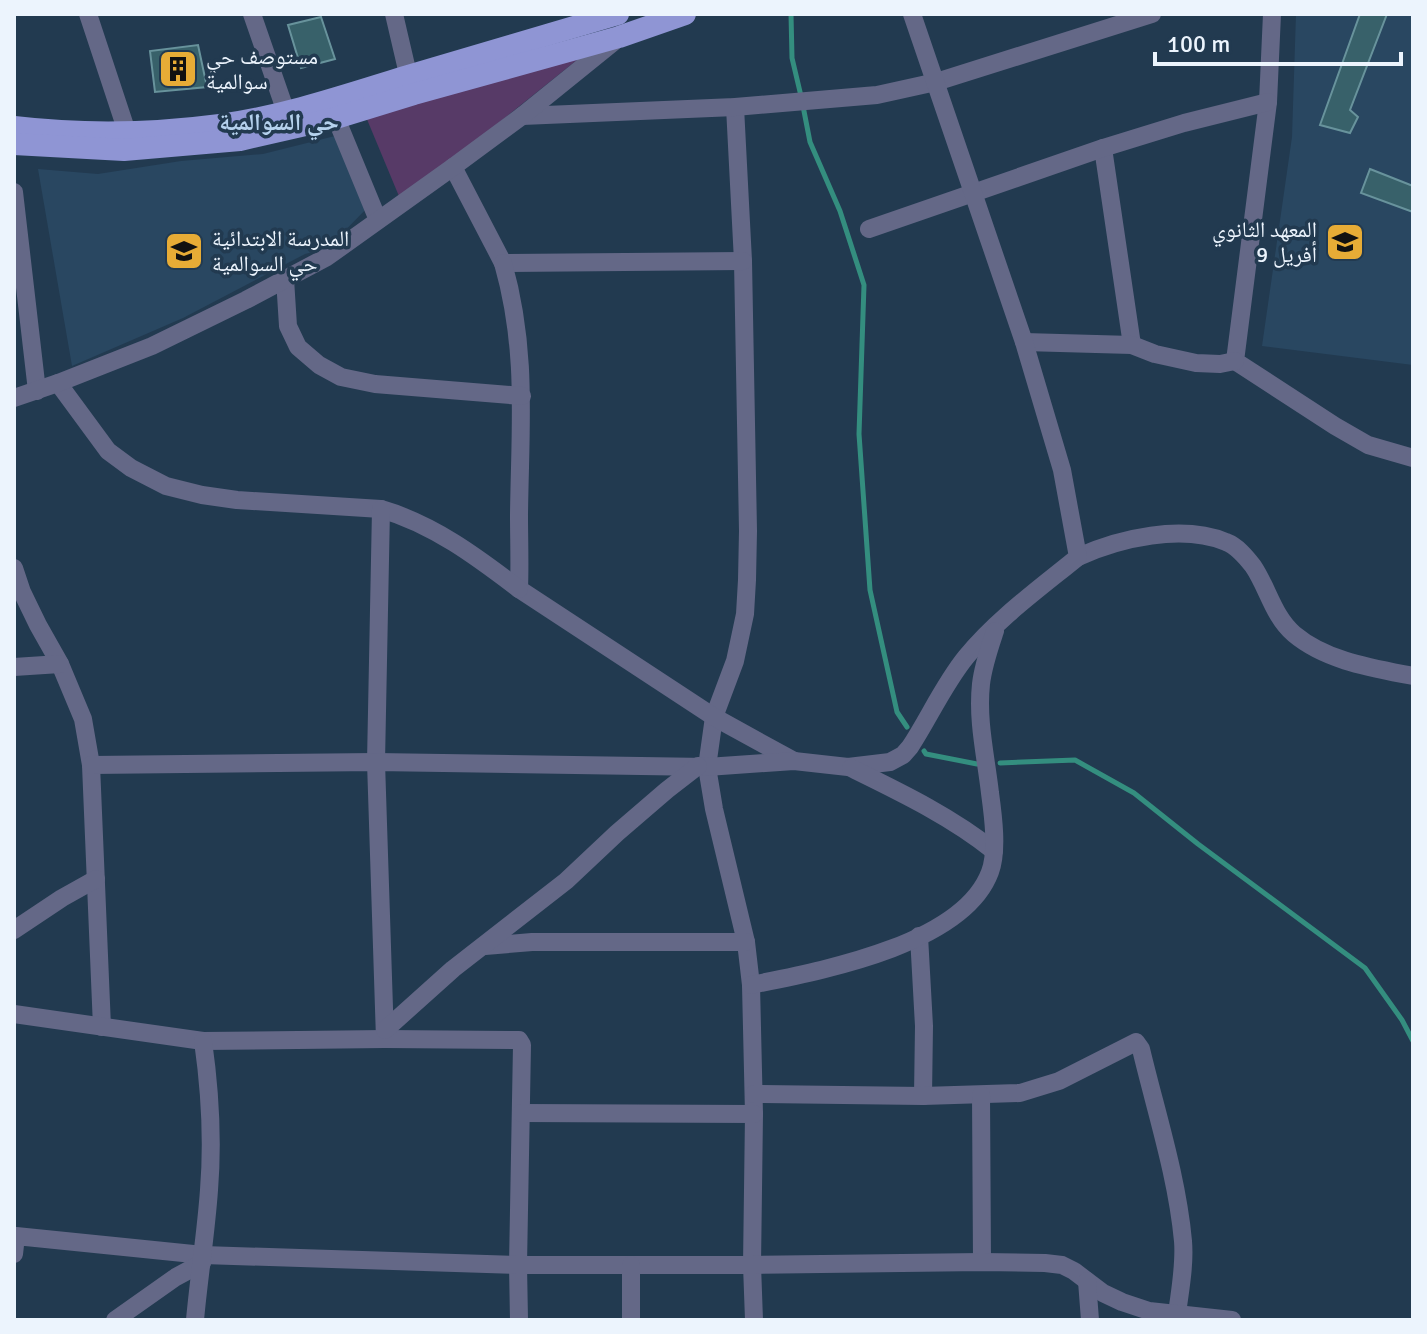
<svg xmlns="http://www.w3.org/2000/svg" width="1427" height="1334" font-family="Signika,'Noto Naskh Arabic',sans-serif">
<rect width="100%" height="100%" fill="#223a50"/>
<g fill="#294761">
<polygon points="1296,14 1413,14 1413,365 1262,346 1292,137"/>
<polygon points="335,136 370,205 328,248 305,254 183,318 72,366 38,169 98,174 181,161 263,154"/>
</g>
<polygon fill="#573a67" points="592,48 401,201 366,117"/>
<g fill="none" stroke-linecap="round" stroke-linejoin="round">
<g stroke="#348e7f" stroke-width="5">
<polyline points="791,14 792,58 801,96"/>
<polyline points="803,106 810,142 840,211 864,285 859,434 870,590 897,712 907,727"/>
<polyline points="924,751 926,754 977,764"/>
<polyline points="1000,763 1075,760 1134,793 1198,844 1365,968 1402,1020 1413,1041"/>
</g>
</g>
<g fill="#38616a" stroke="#68939c" stroke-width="2">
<polygon points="1360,14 1387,14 1350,110 1358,117 1350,133 1320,125"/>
<polygon points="321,17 335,59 301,68 288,25"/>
<polygon points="198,45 207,87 155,92 150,51"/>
<polygon points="1370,169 1413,186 1413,212 1361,193"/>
</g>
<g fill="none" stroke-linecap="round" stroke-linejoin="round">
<g stroke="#646887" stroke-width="18">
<polyline points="88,14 127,132"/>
<polyline points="252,14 286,112 289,125"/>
<polyline points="394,14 411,87"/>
<polyline points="1272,14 1268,102 1235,361 1335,426 1368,445 1413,458"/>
<polyline points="735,107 743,261 748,531 747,580 745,614 735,661 714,717 707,767 714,809 746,942 751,985 754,1114 752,1265 754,1320"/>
<polyline points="522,116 735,107 877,95 936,82 1152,14"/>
<polyline points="336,118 378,220"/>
<polyline points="1103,148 1132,345"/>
<polyline points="453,167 503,263 743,261"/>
<polyline points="14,192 37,391"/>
<polyline points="869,229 1103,148 1184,123 1268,102"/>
<path d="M503 263C528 351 520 426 519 515 519 539 520 564 519 589L714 717 794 761"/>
<polyline points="285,279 288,326 298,347 319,365 341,377 375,384 522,396"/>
<polyline points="1024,342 1132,345 1155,354 1196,363 1220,364 1235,361"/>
<path d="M58 383 108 451 131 468 166 486 202 495 237 500 381 509C433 524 477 557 519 589"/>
<polyline points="14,398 58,383 152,346 246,300 327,257 453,167 522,116 616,40"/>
<polyline points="381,509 376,762 385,1039"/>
<path d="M1078 557C1120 538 1182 524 1226 542 1237 546 1246 557 1253 566 1268 588 1273 616 1294 634 1326 661 1372 668 1413 676"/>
<polyline points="14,568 22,592 38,625 60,664 83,719 91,765 102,1027"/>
<polyline points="14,667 60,664"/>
<path d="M91 765 376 762 707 767 794 761 848 767 890 762 903 755 910 747C929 718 944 684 966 657 997 619 1040 588 1078 557L1062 470 1024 342 912 14"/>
<path d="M851 768C900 792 952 817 994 851"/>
<polyline points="14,930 62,898 96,879"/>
<polyline points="919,936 924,1026 923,1096"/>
<polyline points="485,946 532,942 746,942"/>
<path d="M751 985C820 971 963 945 990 872 998 851 993 815 990 793 986 757 977 721 981 684 983 666 989 649 995 631"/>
<polyline points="14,1014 203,1041 385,1039 519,1040 522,1045 518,1265 519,1320"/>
<polyline points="385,1030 453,969 566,881 617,833 667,790 698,766"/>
<path d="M754 1094 923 1096 1020 1093 1059 1081 1136 1042 1141 1049C1156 1112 1177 1176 1183 1241 1185 1265 1180 1290 1177 1314"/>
<polyline points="981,1095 982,1262"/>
<polyline points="521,1113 754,1114"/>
<polyline points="14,1254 16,1236 203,1255 518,1265 752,1265 982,1262 1045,1263 1062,1265 1074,1271 1103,1293 1122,1302 1149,1311 1232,1320"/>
<polyline points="631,1265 631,1320"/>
<polyline points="1087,1281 1090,1320"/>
<polyline points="115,1320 176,1277 202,1263"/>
<path d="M195 1320C199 1276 206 1233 209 1190 213 1140 210 1090 203 1041"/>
</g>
<g stroke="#8f95d4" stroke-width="22">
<path d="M14 127C82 135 152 134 220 125 285 116 346 95 408 76 478 55 548 35 618 14"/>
<polyline points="14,144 124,150 240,140 336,118 414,94 619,37 685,14"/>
</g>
</g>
<defs>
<symbol id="building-square" viewBox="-11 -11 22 22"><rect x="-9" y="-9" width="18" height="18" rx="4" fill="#e7ac36" stroke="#223a50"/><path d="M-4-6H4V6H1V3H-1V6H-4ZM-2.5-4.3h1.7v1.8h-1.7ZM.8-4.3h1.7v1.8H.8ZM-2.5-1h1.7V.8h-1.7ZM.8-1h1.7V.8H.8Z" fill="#111"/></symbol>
<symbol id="school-square" viewBox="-11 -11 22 22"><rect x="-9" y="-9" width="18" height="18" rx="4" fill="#e7ac36" stroke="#223a50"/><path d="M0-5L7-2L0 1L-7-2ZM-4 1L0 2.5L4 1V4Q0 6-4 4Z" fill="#111"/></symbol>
</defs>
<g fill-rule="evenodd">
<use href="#building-square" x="156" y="47" width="44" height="44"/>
<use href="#school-square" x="1323" y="220" width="44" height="44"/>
<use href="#school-square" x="162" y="229" width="44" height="44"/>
</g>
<g text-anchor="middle" stroke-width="7" stroke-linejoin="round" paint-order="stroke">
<g font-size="22" fill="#ecf4fd" stroke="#223a50" text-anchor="start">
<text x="206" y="64">مستوصف حي<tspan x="206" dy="25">سوالمية</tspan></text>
<text x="1317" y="237" text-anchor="end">المعهد الثانوي<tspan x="1317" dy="25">9 أفريل</tspan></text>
<text x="212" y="246">المدرسة الابتدائية<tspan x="212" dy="25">حي السوالمية</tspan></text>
</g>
<g font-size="24" font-weight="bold" fill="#b5d2ed" stroke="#223a50">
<text x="279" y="130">حي السوالمية</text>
</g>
</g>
<rect width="1427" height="1334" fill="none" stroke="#ecf4fd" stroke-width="32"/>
<path d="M1155 52v12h246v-12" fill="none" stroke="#ecf4fd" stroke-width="4"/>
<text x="1167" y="52" font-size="24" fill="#ecf4fd" stroke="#223a50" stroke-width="6" paint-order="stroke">100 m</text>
</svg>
